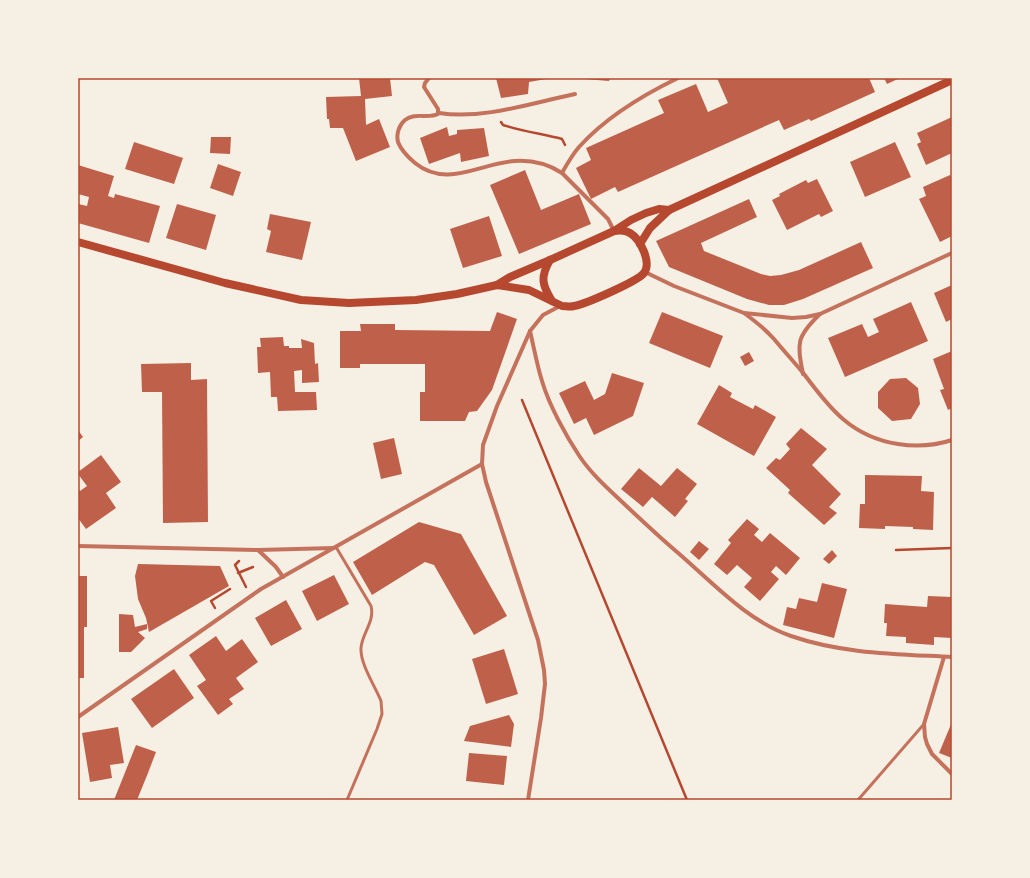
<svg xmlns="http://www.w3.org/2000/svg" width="1030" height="878" font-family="'Open Sans',sans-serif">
<rect width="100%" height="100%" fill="#f6efe4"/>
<g fill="#bf614a">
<polygon points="359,78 390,78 392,96 365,99 366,125 379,119 390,147 356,161 343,128 330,128 329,119 327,119 326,97 361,96"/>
<polygon points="496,78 546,78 546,79 529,82 528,94 501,98"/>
<polygon points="585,78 610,78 609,81 585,79"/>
<polygon points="717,78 869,78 875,92 811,121 809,119 784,130 779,120 618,192 615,187 591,199 576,168 591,160 586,148 664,113 658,100 696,84 708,112 728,103"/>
<polygon points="884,78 900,78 887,84"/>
<polygon points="952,117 952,153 926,165 917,144 921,142 917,133"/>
<polygon points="447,127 449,136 457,134 457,130 484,128 489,156 461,162 460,153 429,164 420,138"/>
<polygon points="211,137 231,137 230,154 210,153"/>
<polygon points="134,142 183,158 174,184 125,169"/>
<polygon points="895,142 911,177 865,197 850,162"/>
<polygon points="218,164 241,172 233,196 210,188"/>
<polygon points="78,165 114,176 108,196 114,198 115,194 160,206 149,243 78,223 78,204 87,206 89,197 78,194"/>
<polygon points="525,170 541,210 579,194 591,224 519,254 490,185"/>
<polygon points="950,175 952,179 952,236 940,242 919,199 926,196 923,187"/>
<polygon points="817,179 833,211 821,217 819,214 787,230 772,200 780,196 779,194 806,180 808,183"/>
<polygon points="749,199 757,217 701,243 704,251 761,274 770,276 781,275 799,270 861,242 873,268 803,299 784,305 769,305 747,299 669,267 656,241"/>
<polygon points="177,204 216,215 206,250 166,238"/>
<polygon points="270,214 311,222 302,260 266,252 271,231 267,229"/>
<polygon points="489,216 502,256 463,268 450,229"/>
<polygon points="952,285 952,319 946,322 934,293"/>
<polygon points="911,302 928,341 845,377 828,338 862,324 868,337 879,332 873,319"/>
<polygon points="497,312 517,319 492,390 477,411 469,412 465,421 420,421 420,392 425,392 425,364 360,364 360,368 340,368 340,331 361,331 360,324 395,324 395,330 490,331"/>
<polygon points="662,312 723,336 710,368 649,343"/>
<polygon points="283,337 284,346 289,346 289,348 302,348 301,339 314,343 315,364 318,363 319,382 302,383 302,370 294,371 295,392 316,392 317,410 278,411 277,397 271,397 270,372 258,373 257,347 261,347 260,338"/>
<polygon points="952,351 952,408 948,410 940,390 944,389 933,359"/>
<polygon points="749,352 754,361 745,366 740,357"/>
<polygon points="191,363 191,380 207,379 208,522 163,523 162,392 142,392 141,364"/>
<polygon points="612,373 644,383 633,416 594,435 586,418 574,424 559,393 585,381 594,400 605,394"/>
<polygon points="906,378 918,388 920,404 911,419 892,421 878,408 878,392 890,379"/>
<polygon points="719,385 732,393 730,397 753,409 755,405 776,417 754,456 697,424"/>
<polygon points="801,428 827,449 812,465 841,494 829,507 837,513 824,525 788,493 790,490 766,468 776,458 780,460 790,449 786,444"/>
<polygon points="78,430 83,437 78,441"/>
<polygon points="394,438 402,474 381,479 373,443"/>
<polygon points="101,455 121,482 106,493 116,508 86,529 78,518 78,489 80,491 87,486 78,474 78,472"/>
<polygon points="639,468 661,486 677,468 697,484 685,499 688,501 675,517 652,497 643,507 621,489"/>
<polygon points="865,475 922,476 921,491 934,492 933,530 913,529 913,527 885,526 885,529 859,528 860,504 865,504"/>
<polygon points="747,519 759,529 754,535 762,542 770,533 800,558 786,575 776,566 771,572 779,579 760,601 744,587 752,578 737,565 727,575 714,564 731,543 728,540"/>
<polygon points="419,522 461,534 507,616 474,635 434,565 425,562 372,595 353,562"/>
<polygon points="699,541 709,549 699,560 690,552"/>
<polygon points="832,550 837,556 829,564 823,559"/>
<polygon points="138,564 220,566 229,586 149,632 146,618 138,599 135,576"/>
<polygon points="334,575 349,604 317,621 302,591"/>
<polygon points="78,576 87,576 87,627 84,627 84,678 78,678"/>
<polygon points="822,583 847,589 834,638 783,625 787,607 796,609 799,598 817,602"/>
<polygon points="928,596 952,597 952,638 934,637 934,645 906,643 906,637 886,636 887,623 884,623 885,604 927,607"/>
<polygon points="286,600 302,629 271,646 255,618"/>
<polygon points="119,614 133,615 135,627 147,624 147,629 138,632 145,638 131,652 119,652"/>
<polygon points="216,636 226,651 242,639 258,662 236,678 244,689 229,699 233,704 218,715 197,686 206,680 189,655"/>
<polygon points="504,649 518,694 486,704 472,659"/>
<polygon points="174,669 194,698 152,728 131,699"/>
<polygon points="509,715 514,724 511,747 464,741 470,726"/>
<polygon points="952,722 952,758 939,753"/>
<polygon points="118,727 124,763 110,765 112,778 90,782 82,733"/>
<polygon points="136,745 156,752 148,773 137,800 114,800"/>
<polygon points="469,753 507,756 504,785 466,781"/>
</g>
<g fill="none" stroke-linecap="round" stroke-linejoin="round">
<g stroke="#b5482f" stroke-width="2.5">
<path d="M501 122 503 125C522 131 542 134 562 139L565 145"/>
<polyline points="522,400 687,800"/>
<polyline points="896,550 952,548"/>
<polyline points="239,561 235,565 246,587"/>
<polyline points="238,573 253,567"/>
<polyline points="215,608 211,601 230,589"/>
</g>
<g stroke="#c5725c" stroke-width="3">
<path d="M336 547 371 606C375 622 362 633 361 648 360 664 375 686 381 701L382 714 377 729 347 800"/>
<polyline points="858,800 924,724"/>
</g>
<g stroke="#c5725c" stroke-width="4">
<path d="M429 78 425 83 424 87 438 109V114C428 119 415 112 405 120 399 125 396 134 398 142 401 150 409 158 415 163 447 189 480 163 515 161 531 160 548 164 562 173L608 219 614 231"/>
<path d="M439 113C482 120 532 103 575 94"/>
<path d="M562 173C567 164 572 155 579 147 605 118 643 95 678 78"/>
<polyline points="645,272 674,286 744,313 792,318 806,317 820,314 952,253"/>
<path d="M744 313C755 321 765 329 774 339 784 351 794 362 804 374 830 409 852 437 898 444 917 447 934 446 952 440"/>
<path d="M530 331C534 348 537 365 542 381 549 405 566 436 580 457 591 473 605 486 619 499 638 517 657 535 677 552 712 582 747 621 791 636 843 654 897 654 952 657"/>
<path d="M803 374C797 343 796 337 820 314"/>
<polyline points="78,546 258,550 334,548"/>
<polyline points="258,550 276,567 283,577"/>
<polyline points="944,657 924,724 925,737 927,744 932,754 952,774"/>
<polyline points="78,717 261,589 482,464"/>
<polyline points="528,800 541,718 545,684 544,670 538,640 486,482 482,464 483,445 497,406 530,331 543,315 560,306"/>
</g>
<g stroke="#b5482f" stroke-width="8">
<path d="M78 242 225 283 301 300 349 303 416 300 457 294 497 285 529 290 562 306C566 306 570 307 574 306 586 304 638 281 644 273 652 262 640 239 630 233 625 230 620 230 614 231"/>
<polyline points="640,244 650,228 669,210 952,80"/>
<path d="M550 260C540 277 542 285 552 301"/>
<polyline points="497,285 510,277 550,260 614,231 631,220 646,213 659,209 669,210"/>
</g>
</g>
<rect width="1030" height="878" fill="none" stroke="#f6efe4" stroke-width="158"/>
<rect x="79" y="79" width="872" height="720" fill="none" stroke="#b5482f" stroke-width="1.5"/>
</svg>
